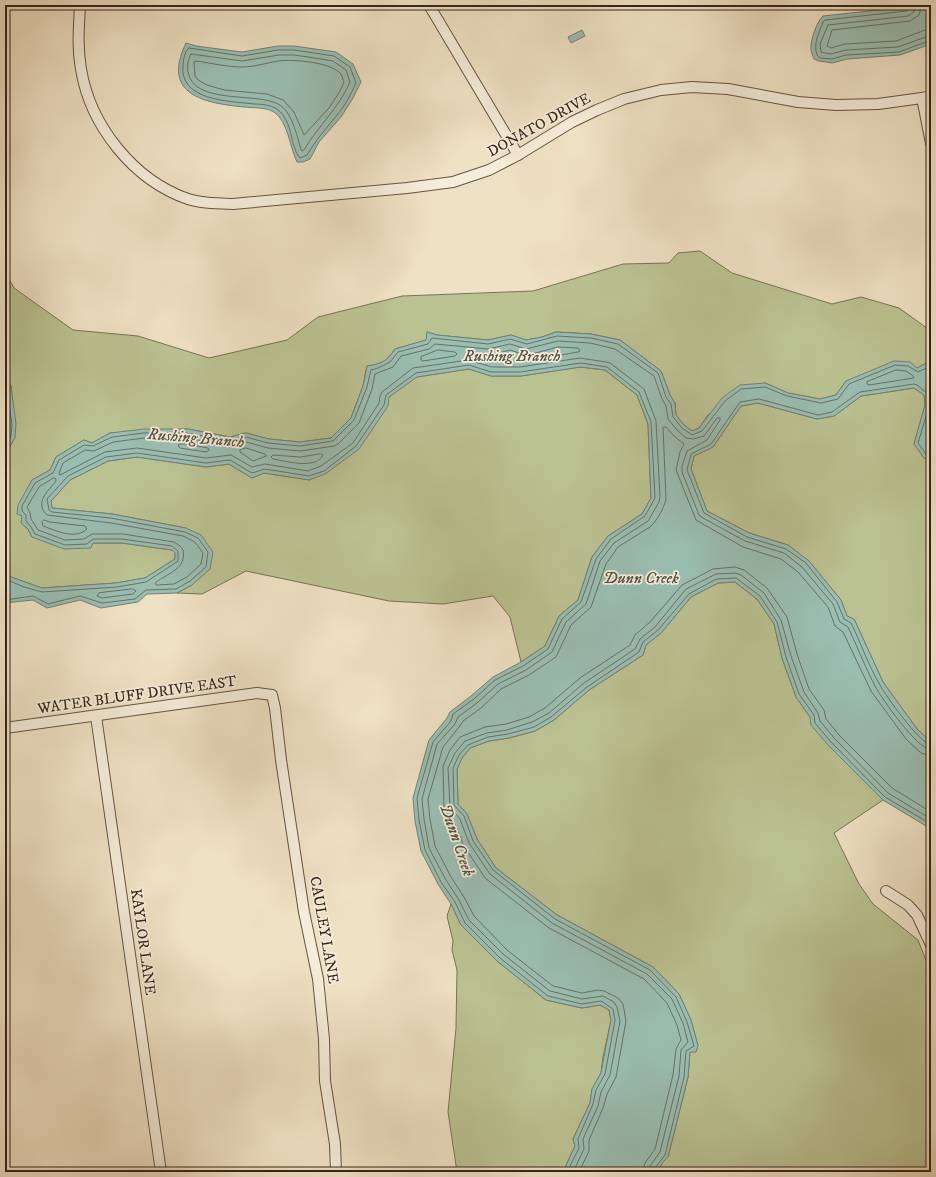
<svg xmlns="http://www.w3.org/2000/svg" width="936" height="1177" viewBox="0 0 936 1177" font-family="'IM FELL DW Pica',serif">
<rect width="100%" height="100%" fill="#efe1c4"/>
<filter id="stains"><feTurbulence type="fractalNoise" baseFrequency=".005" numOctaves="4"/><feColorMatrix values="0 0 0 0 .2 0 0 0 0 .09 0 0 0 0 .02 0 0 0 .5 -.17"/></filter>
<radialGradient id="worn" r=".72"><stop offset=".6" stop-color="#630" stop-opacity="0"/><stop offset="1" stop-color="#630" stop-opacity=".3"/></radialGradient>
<g fill="#bbc292" stroke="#787356">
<path d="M700 251 732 273 832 304 861 297 899 308 931 331V361L917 368 846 381 836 395 820 399 788 393 765 383 708 415 699 428 692 431 684 425 676 415 675 403 670 395 661 371 620 340 591 334 556 332 542 337 526 340 511 335 488 340 437 335 427 332V340L395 349C387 361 382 364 367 366L363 386 351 418 331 438 300 442 269 439 246 433 230 437 188 429 110 433 92 443 84 440 56 457 50 470 32 480 21 523 28 529 32 537 92 543H122L172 550 175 553V559L145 578 116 583 42 588 5 575V456L15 437 11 386 5 378V272L14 288 73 330 138 336 209 358 287 340 318 317 402 296 533 291 623 264 669 263 678 253Z"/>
<polygon points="580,367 605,370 637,395 648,424 651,498 642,514 608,536 592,557 578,600 559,616 545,646 521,662 510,617 493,596 443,604 389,601 246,571 202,594 177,593 192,585 186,528 112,514 52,508 51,501 70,480 108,461 137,457 206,467 229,464 252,478 264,473 310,480 389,397 416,377 469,369 491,376 521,376"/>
<polygon points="914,388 924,395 925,405 914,444 924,458 931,460 931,742 917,729 883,682 854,619 847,616 841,600 809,561 788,545 749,533 707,511 691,469 694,456 713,447 741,406 758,403 817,419 834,416 861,396"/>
<polygon points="735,582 757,599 774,624 782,658 796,697 810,717 863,780 883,800 834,833 859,884 873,904 918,940 931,973 931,1172 657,1172 663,1162 668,1157 688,1077 690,1051 698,1046 691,1020 679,994 653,967 557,915 496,868 477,839 467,814 458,804 457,769 462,758 470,748 489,741 509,738 535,731 554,720 589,690 643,655 646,645 661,633 691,597 718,583"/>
<polygon points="451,904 461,925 497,961 546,1000 582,1008 600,1005 609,1010 611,1020 603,1057 601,1073 592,1089 590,1103 573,1139 575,1146 563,1172 457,1172 448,1112 456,1028 457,970 452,950 453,941 447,916"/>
</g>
<g fill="#9abeb2" stroke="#728075">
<path d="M925 5H931V44L900 55 847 59 832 63 819 61 814 59C813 56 811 52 811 49 810 41 817 21 823 16Z"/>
<polygon points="582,30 585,36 571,43 568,37"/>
<path d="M186 43 196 46 242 52 278 46H294L336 52 353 64 361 82 353 98 341 117 319 142 310 159 303 162H297C290 148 288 121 274 112 266 107 253 108 244 107 204 103 161 95 186 43Z"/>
<path d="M427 332 437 335 488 340 511 335 526 340 542 337 556 332 591 334 620 340 661 371 670 395 675 403 676 415 684 425 692 431 699 428 722 398 740 385 765 383 788 393 820 399 836 395 846 381 894 361 910 362 917 368 931 361V460L924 458 914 444 925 405 924 395 914 388 861 396 834 416 817 419 758 403 741 406 713 447 694 456 691 469 707 511 749 533 788 545 809 561 841 600 847 616 854 619 883 682 917 729 931 742V829L883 800 828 745 811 725 810 717 796 697 782 658 774 624 757 599 735 582 718 583 691 597 661 633 646 645 643 655 589 690 554 720 535 731 509 738 489 741 470 748 462 758 457 769 458 804 467 814 477 839 496 868 557 915 653 967 679 994 691 1020 698 1046 696 1052H690L688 1077 668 1157 663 1162 657 1172H563L575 1146 573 1139 590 1103 592 1089 601 1073 611 1020 609 1010 600 1005 582 1008 546 1000 497 961 461 925 451 904 438 884 421 851 415 821 413 798 429 740 447 718 450 712 471 696 493 677 521 662 545 646 559 616 578 600 592 557 608 536 642 514 651 498 648 424 637 395 605 370 581 367 521 376H491L469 369 417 377 389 397 388 406 359 449 325 474 309 480 264 473 252 478 229 464 206 467 137 457 108 461 70 480 51 501 52 508 112 514 186 528 201 535 213 552 210 569 192 585 177 593 147 594 138 602 101 608 80 600 47 608 33 600 5 603V575L42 588 116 583 145 578 175 559V553L172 550 122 543H93L91 548 64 549 32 537 28 529 21 523 22 516 17 514 18 505 32 480 50 470 56 457 84 440 92 443 110 433 144 429H188L230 437 246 433 269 439 300 442 331 438 351 418 363 386 367 366C382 364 387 361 395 349L426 340Z"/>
<polygon points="5,378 11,386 16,424 15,437 5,456"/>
</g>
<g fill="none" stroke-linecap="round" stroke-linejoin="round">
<g stroke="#687166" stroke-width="1">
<path d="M911 5 910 9 907 11 825 20 823 22C819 33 813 44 817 55L820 58 832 59 846 55 899 52 931 40"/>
<polyline points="916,5 914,12 908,16 828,25 820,44 821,52 831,54 846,50 898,47 931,35"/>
<polyline points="922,5 919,15 910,21 832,30 827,46 831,48 845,44 896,41 925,30 931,29"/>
<path d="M189 48 242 56 278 50H294L334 56 350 67 356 83C351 94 345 106 337 115 325 130 317 138 307 155L300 158C289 145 294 122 277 109 271 105 261 104 254 104 229 101 179 101 183 65 184 58 184 52 189 48Z"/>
<path d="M191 54 242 61 279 55H294L308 57 333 61 346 70 350 82C339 108 318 126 304 150L302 151 301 150C297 136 292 111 278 104 255 92 194 105 188 72 187 66 188 59 191 54Z"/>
<path d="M196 61C211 63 227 67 242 67 254 67 266 63 278 61 293 59 331 62 341 74 342 76 343 80 344 82L340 91 329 108 304 135 294 112 283 100 267 94 224 90 207 85 198 80 195 76 194 62Z"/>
<path d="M558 347 578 348 580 351 578 352C561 355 497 367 486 358L487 356 510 350 522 354 528 355Z"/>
<polygon points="438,350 455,352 457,354 455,356 423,361 421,360 421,357"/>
<polygon points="896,370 906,371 913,376 914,378 869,385 867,384 867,382"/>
<polyline points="5,385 7,388 12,425 11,436 5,449"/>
<polygon points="179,444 186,444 208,448 209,450 206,452 180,448 179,447"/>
<polygon points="246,448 265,454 266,456 253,461 240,452 240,450"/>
<path d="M321 454 323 455C316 470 286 461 273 459L271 457 273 455 300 457Z"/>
<path d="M931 456 926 454 918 443 929 406 928 394 917 385 914 384 860 392 832 412 818 415 759 399 740 402 711 444 691 454 687 470 704 513 747 537 786 549 806 563 837 602 844 619 851 623C861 643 868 665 880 685 886 696 920 744 931 745"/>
<path d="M54 478 56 479V481C48 491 34 503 47 515L111 523 183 536 195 542 203 553 201 564 187 577 174 584 157 585 155 584 156 582C169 573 187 568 183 550L180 546 174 542 123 534H92L84 539 65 540 38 530 31 519 30 513 27 507 39 487Z"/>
<path d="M44 520 50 522 85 526 87 529C75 540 57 531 43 526L42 522Z"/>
<polyline points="5,579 24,587 42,592 117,587 146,582 178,561 178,551 172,546 122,539 93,539 87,544 65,545 35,534 31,527 26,521 26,515 22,511 22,506 35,483 53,473 59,460 84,445 93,446 112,437 144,433 187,433 229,441 246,437 268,443 300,446 333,441 354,420 367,387 371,370 378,368 390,362 398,352 428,344 432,338 488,344 510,339 527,344 557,336 591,338 618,344 658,373 666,397 671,404 673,417 682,428 692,435 702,431 725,401 741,389 765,387 787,396 821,403 838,399 849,384 895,365 908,366 918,372 931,366"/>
<polygon points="133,589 136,591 133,594 102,598 97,596 99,593"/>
<polyline points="5,600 33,596 48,604 80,596 102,603 135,599 146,590 176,589 190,581 206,567 208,552 198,538 185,532 111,518 52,512 49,510 47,499 68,476 106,457 137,453 206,463 230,460 252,473 265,469 309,476 324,471 356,446 384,405 386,395 416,373 469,365 491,372 520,372 581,363 607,367 639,392 651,422 655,498 645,516 611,539 596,559 581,602 562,619 548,649 523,666 495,680 474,699 453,714 451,721 433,742 417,798 419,820 425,850 441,882 455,902 465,923 500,958 548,996 582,1004 601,1001 613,1009 615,1020 605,1074 596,1090 593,1104 578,1139 579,1148 567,1172"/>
<path d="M573 1172 584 1149 583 1139 598 1106 601 1092 610 1075 620 1021 617 1007 614 1002 603 996 582 999 550 991 503 954 469 920 459 900 446 880 429 848 424 819 422 799 437 744 455 724 458 717 477 703 498 684 526 670 552 652 566 622 586 604 600 561 614 543 648 521 659 502 660 497 656 421 644 389 610 363 606 362 580 358 520 367H492L468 360 413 368 382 392 380 396 379 403 353 443 321 466 308 471 265 464 252 467 231 455 206 458 137 448 105 452 60 475 59 473 63 463 85 450 94 451 113 442 144 438H187L230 446 246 442 268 448 300 451 334 446 338 444 359 423 372 389 375 374 393 367 401 356 429 349 435 344 488 349 510 344 526 349 558 341 590 343 615 349 654 376 662 399 666 406 668 419 678 431 686 438 693 439 704 436 717 418H720V420L707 440 687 451 682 466V472L699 515 703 518 745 541 784 553 802 567 833 604 840 622 848 627C857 646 865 667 875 686 882 699 917 749 931 750"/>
<path d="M579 1172 589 1151V1140L603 1108 607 1094 616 1077 626 1021 623 1004 618 998 604 991 598 990 582 993 553 986 507 950 474 916 464 897 451 877 435 846 430 819 428 799 443 747 459 727 463 721 481 708 501 689 529 675 556 657 571 625 591 607 606 564 618 547 650 527C657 521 664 508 666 499L663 427H666L673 435 684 444 680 452 676 470 696 520 743 547 781 559 798 572 828 607 835 626 843 632 871 691 906 739 921 753 931 756"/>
<polyline points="643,1172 645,1163 655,1149 673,1075 676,1049 681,1040 677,1025 667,1003 644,979 549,928 485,878 464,846 454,822 447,814 444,808 443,766 450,750 460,737 485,727 506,724 529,717 545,708 580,678 630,645 635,635 650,622 682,585 713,569 735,567 744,570 767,588 787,617 797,654 809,689 824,710 826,719 839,735 892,788 931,812"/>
<polyline points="649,1172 650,1166 660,1152 679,1076 681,1050 688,1042 683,1023 672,999 647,974 552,923 490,874 469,843 460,819 450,807 448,768 455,753 465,741 487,733 507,730 532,722 549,713 584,683 635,649 640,639 655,627 686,589 716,574 735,573 741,575 764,593 781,620 791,656 804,692 818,713 820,721 835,739 888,793 931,819"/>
<polyline points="654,1172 655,1168 665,1155 684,1077 686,1051 694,1046 687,1022 676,997 650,970 555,919 493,870 473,841 464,816 454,805 453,768 459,755 468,745 488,737 508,734 534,727 551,717 587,687 639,652 643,642 658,630 689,594 716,579 736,578 760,596 777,622 786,657 799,694 814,715 815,723 831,742 885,797 931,824"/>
</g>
<defs>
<g id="street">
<path d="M80 5C79 26 77 47 81 69 90 125 133 180 188 199 202 204 218 203 233 204L407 188 453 182 489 170 518 155 572 122 597 110 624 99 661 90 692 87 728 89 798 102 836 105 878 104 922 98 931 96"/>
<polyline points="429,5 518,155"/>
<polyline points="922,98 931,143"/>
<polyline points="96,716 161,1172"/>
<polyline points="5,728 257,693 272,695 275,708 281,760 304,912 318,979 324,1039 325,1081 335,1144 336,1172"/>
<polyline points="886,891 908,905 917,915 931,945"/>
</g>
</defs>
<use href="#street" stroke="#645344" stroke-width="12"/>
<use href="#street" stroke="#f5ecd9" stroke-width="10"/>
</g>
<g text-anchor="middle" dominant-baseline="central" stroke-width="3.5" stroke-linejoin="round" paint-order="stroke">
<g font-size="15" fill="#362419" stroke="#f5ecd9">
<text transform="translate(539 125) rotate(-29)">DONATO DRIVE</text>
<text transform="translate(137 695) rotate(-8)">WATER BLUFF DRIVE EAST</text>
<text transform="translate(324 930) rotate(80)">CAULEY LANE</text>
<text transform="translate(143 942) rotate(82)">KAYLOR LANE</text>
</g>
<g font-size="16" font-style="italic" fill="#545247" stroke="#f5ecd9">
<text x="512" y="356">Rushing Branch</text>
<text transform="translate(196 438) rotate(5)">Rushing Branch</text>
<text x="641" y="578">Dunn Creek</text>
<text transform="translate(457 840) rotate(71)">Dunn Creek</text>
</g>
</g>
<rect width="936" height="1177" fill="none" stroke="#efe1c4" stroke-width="20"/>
<rect x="6" y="6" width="924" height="1165" fill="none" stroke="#362419" stroke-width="2"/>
<rect x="10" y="10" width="916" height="1157" fill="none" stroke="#362419"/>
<rect width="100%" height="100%" filter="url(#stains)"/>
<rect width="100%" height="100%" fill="url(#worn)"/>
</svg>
